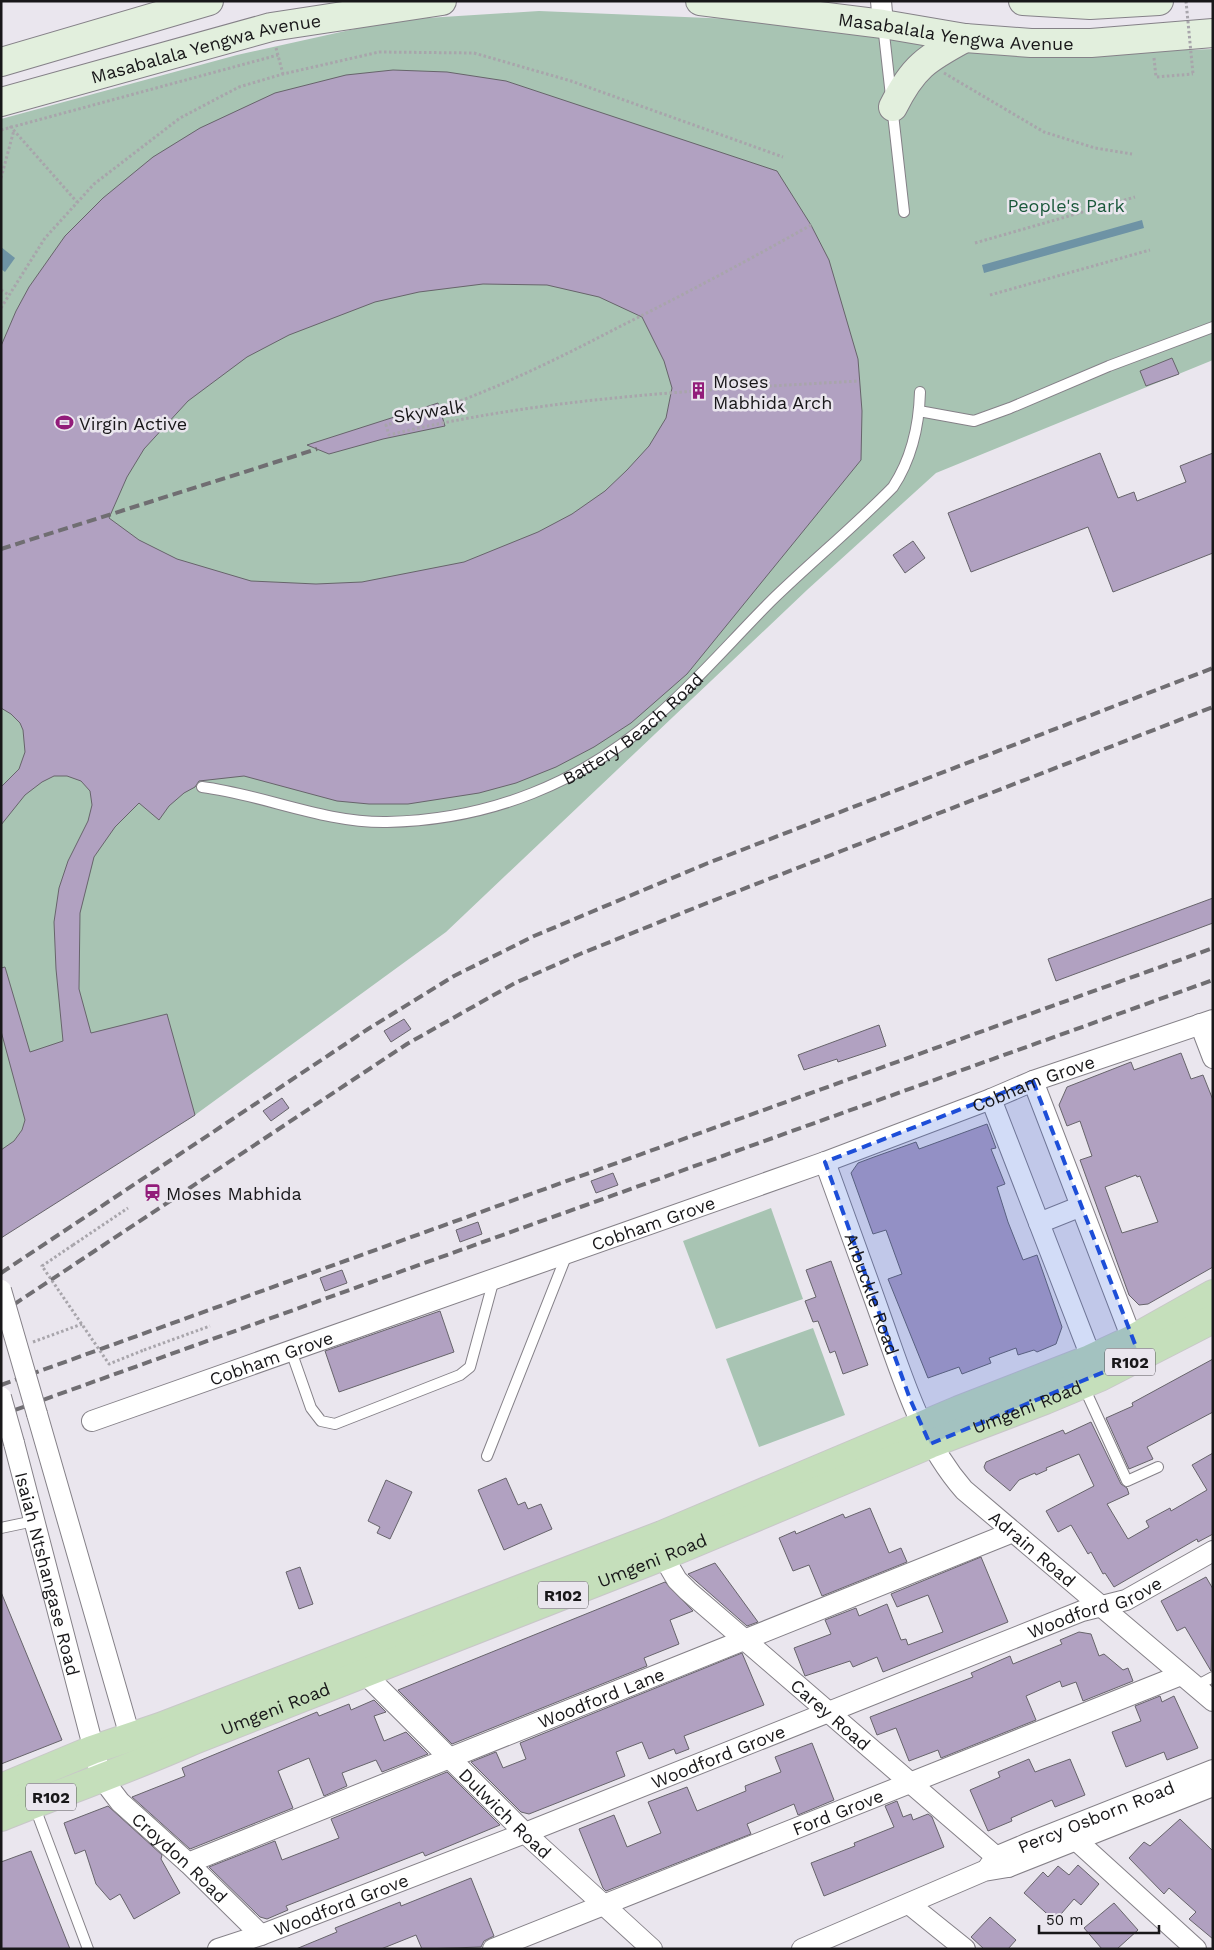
<svg xmlns="http://www.w3.org/2000/svg" width="1214" height="1950" viewBox="0 0 1214 1950" font-family="'Work Sans',sans-serif">
<rect width="100%" height="100%" fill="#eae6ee"/>
<g fill="#a8c4b3">
<polygon points="539,11 757,20 982,52 1159,51 1213,49 1213,360 936,473 807,590 446,932 195,1115 1,1237 1,119 237,55 395,20"/>
<polygon points="771,1208 803,1299 716,1329 683,1241"/>
<polygon points="813,1328 845,1415 759,1447 726,1359"/>
</g>
<g fill="#6e93a5">
<polygon points="1142,220 1144,228 984,273 982,265"/>
<polygon points="1,247 15,258 5,272 1,269"/>
</g>
<g fill="#b1a1c1" stroke="#67646b" fill-rule="evenodd">
<path d="M393 70 447 72 506 81 777 171 811 225 829 260 858 359 862 411 861 460 687 674 631 723 594 747 556 767 516 783 479 793 408 804H369L337 801 244 776 199 781 195 787 184 793 169 806 159 820 139 803 115 827 94 857 80 913 79 989 91 1033 167 1014 195 1115 1 1238V1150L14 1141 22 1130 25 1120 1 1031V968L5 967 30 1052 63 1041 56 969 54 922 59 888 68 861 88 821 92 805 90 791 81 781 67 776H54L42 782 25 795 1 825V787L19 769 25 752 23 730 20 723 11 714 1 708V346L16 311 29 287 65 236 103 198 153 157 200 128 275 93 346 75ZM483 284 547 285 599 297 642 317 664 361 672 388 666 418 649 446 627 470 605 491 572 514 538 532 464 562 362 582 316 584 251 581 177 559 139 540 109 518 127 477 144 449 188 401 247 357 289 335 375 302 419 292Z"/>
<polygon points="1172,358 1179,374 1146,386 1140,371"/>
<polygon points="438,403 445,426 383,439 329,454 307,445"/>
<polygon points="1100,453 1118,498 1134,492 1137,501 1186,482 1180,466 1213,453 1213,553 1113,592 1088,527 971,572 948,513"/>
<polygon points="913,541 925,558 905,573 893,555"/>
<polygon points="1213,898 1213,923 1056,981 1048,959"/>
<polygon points="404,1019 411,1029 391,1042 384,1031"/>
<polygon points="879,1025 886,1046 838,1062 837,1059 804,1070 798,1055"/>
<path d="M1181 1053 1191 1079 1203 1075 1213 1100V1267L1148 1304 1139 1305 1129 1295 1080 1160 1092 1156 1080 1121 1067 1126 1059 1105 1067 1087 1131 1062 1134 1070ZM1136 1175 1137 1177 1140 1176 1158 1222 1122 1233 1105 1187Z"/>
<polygon points="282,1098 289,1108 271,1121 263,1111"/>
<polygon points="987,1124 996,1148 991,1149 1005,1184 997,1187 1008,1222 1023,1260 1037,1255 1062,1327 1056,1344 1037,1352 1034,1350 1018,1355 1016,1348 989,1358 991,1363 962,1374 959,1367 928,1378 888,1279 902,1274 886,1230 873,1234 851,1173 858,1163 874,1157 916,1142 919,1149"/>
<polygon points="613,1173 618,1185 596,1193 591,1181"/>
<polygon points="478,1222 482,1234 460,1242 456,1230"/>
<polygon points="831,1261 868,1365 843,1374 835,1351 830,1353 818,1321 813,1322 805,1301 816,1297 806,1270"/>
<polygon points="342,1270 347,1283 325,1291 320,1278"/>
<polygon points="440,1311 454,1352 339,1392 325,1351"/>
<polygon points="1213,1359 1213,1412 1147,1447 1153,1459 1129,1469 1106,1418 1133,1406 1132,1403"/>
<polygon points="1091,1422 1121,1484 1127,1488 1129,1494 1107,1504 1128,1539 1149,1527 1146,1521 1170,1508 1171,1511 1207,1490 1192,1465 1213,1453 1213,1534 1198,1542 1197,1539 1114,1587 1105,1573 1103,1574 1091,1552 1088,1554 1071,1525 1058,1532 1046,1511 1094,1486 1079,1454 1046,1468 1047,1470 1036,1475 1035,1473 1019,1480 1010,1491 986,1471 984,1467 986,1462 1063,1430 1065,1434"/>
<polygon points="506,1478 518,1505 525,1502 528,1509 541,1504 552,1529 504,1550 478,1490"/>
<polygon points="386,1480 412,1492 390,1539 377,1533 380,1527 368,1521"/>
<polygon points="870,1508 889,1553 901,1548 907,1562 822,1596 809,1565 793,1571 779,1538 795,1531 796,1534 843,1514 845,1518"/>
<polygon points="981,1557 1008,1622 883,1672 877,1657 853,1667 850,1661 805,1676 794,1648 831,1634 825,1620 856,1608 859,1616 887,1604 901,1640 906,1639 908,1645 943,1632 928,1595 897,1607 891,1594"/>
<polygon points="715,1563 758,1622 747,1626 688,1574"/>
<polygon points="300,1567 313,1604 299,1609 286,1572"/>
<polygon points="1206,1577 1213,1589 1211,1671 1185,1627 1177,1631 1161,1601"/>
<polygon points="665,1582 693,1611 670,1620 679,1644 644,1658 647,1666 452,1744 398,1690"/>
<polygon points="1,1592 62,1740 1,1764"/>
<polygon points="1079,1632 1091,1634 1099,1656 1104,1654 1123,1670 1128,1668 1133,1681 1083,1701 1076,1682 1062,1687 1060,1681 1026,1696 1036,1720 941,1758 938,1750 909,1761 896,1728 877,1735 870,1717 973,1677 971,1673 1010,1656 1013,1664 1062,1644 1060,1640"/>
<polygon points="742,1653 764,1705 684,1736 689,1749 676,1754 674,1749 649,1759 642,1742 616,1752 625,1776 529,1814 521,1812 471,1762 496,1752 503,1768 526,1759 520,1743"/>
<polygon points="1160,1696 1162,1702 1174,1696 1198,1748 1167,1760 1164,1752 1126,1767 1112,1732 1141,1721 1135,1706"/>
<polygon points="374,1700 386,1712 374,1716 384,1741 406,1732 428,1754 382,1772 376,1760 342,1773 347,1786 324,1796 309,1758 278,1771 293,1808 190,1849 132,1797 185,1776 182,1768 317,1712 319,1716 349,1704 351,1710"/>
<polygon points="812,1743 834,1800 798,1815 794,1804 747,1824 751,1834 606,1891 603,1888 579,1829 614,1815 627,1847 661,1833 648,1802 687,1787 697,1811 746,1791 745,1786 781,1772 775,1757"/>
<polygon points="1029,1759 1035,1772 1070,1759 1085,1795 1055,1807 1052,1800 1011,1818 1012,1821 988,1831 970,1790 1000,1777 998,1772"/>
<polygon points="447,1772 500,1825 425,1856 423,1852 286,1906 288,1910 267,1919 260,1917 209,1867 275,1841 282,1860 339,1838 331,1819"/>
<polygon points="897,1801 903,1817 911,1814 913,1820 928,1814 932,1817 944,1847 824,1896 811,1863 855,1846 854,1843 894,1827 885,1806"/>
<polygon points="108,1806 162,1855 161,1859 180,1893 134,1919 120,1894 110,1900 96,1884 85,1850 75,1854 64,1823"/>
<polygon points="1180,1819 1213,1851 1213,1939 1189,1919 1196,1912 1169,1888 1164,1894 1129,1858 1144,1842 1150,1846"/>
<polygon points="31,1851 70,1949 1,1949 1,1862"/>
<polygon points="1078,1865 1099,1884 1081,1905 1074,1899 1055,1921 1024,1893 1043,1872 1048,1877 1058,1866 1069,1875"/>
<polygon points="471,1878 494,1936 484,1941 481,1947 422,1949 416,1935 381,1949 296,1949 337,1932 335,1928 400,1902 401,1906"/>
<polygon points="1114,1903 1138,1930 1117,1949 1102,1949 1084,1928"/>
<polygon points="990,1917 1016,1940 1008,1949 984,1949 971,1937"/>
</g>
<g fill="none" stroke-linecap="round" stroke-linejoin="round">
<defs>
<g id="lane">
<polyline points="883,25 904,212"/>
<polyline points="919,411 974,421 1010,408 1109,366 1213,327"/>
<path id="s1" d="M202 787C265 795 323 823 387 822 489 820 582 783 658 715 698 680 733 639 771 601 811 562 854 527 893 487 912 458 919 427 920 392"/>
<polyline points="291,1351 311,1408 321,1421 335,1424 460,1375 470,1367 494,1279"/>
<polyline points="1083,1385 1127,1481 1158,1467"/>
<polyline points="487,1456 567,1254"/>
<polyline points="1,1528 34,1521"/>
<polyline points="1196,1686 1213,1677"/>
<polyline points="34,1805 88,1949"/>
</g>
<g id="street">
<polyline points="881,1 883,24"/>
<polyline points="1200,1024 1213,1058"/>
<polyline points="1033,1081 1137,1352"/>
<polyline points="991,1099 1096,1370"/>
<path id="s2" d="M825 1162C844 1215 864 1269 883 1323 904 1382 922 1442 964 1490L1213 1701"/>
<polyline points="1039,1223 1079,1207"/>
<polyline points="37,1414 127,1726"/>
<path id="s3" d="M92 1421 825 1162 991 1099 1033 1081 1213 1020"/>
<path id="s4" d="M14 1443 101 1777 120 1802 188 1863 261 1935"/>
<path id="s5" d="M663 1556 677 1580 688 1591 1008 1867"/>
<path id="s6" d="M364 1673 525 1833 652 1949"/>
<polyline points="1076,1840 1196,1949"/>
<path id="s7" d="M188 1863 1013 1532"/>
<path id="s8" d="M989 1866 998 1856 1031 1842 1213 1770"/>
<polyline points="909,1904 965,1949"/>
<path id="s9" d="M218 1949 261 1935 525 1833 1082 1611 1126 1600 1213 1551"/>
<path id="s10" d="M493 1949 1181 1675"/>
<polyline points="802,1949 984,1871 1008,1867 1213,1786"/>
</g>
<g id="secondary">
<path id="s11" d="M700 1 883 24 965 38 1031 43H1091L1213 33"/>
<polyline points="1023,1 1090,5 1159,1"/>
<polyline points="1,62 209,1"/>
<path id="s12" d="M1 102 271 27 442 1"/>
<path d="M893 107C913 67 926 59 965 38"/>
</g>
<g id="primary">
<polyline points="1,1788 92,1750 160,1727 662,1535 959,1410 1090,1359 1131,1340 1213,1294"/>
<path id="s13" d="M1 1817C66 1791 131 1768 194 1740L663 1556 930 1444 1045 1400 1100 1377 1213 1319"/>
</g>
</defs>
<use href="#lane" stroke="#858188" stroke-width="12"/>
<use href="#street" stroke="#858188" stroke-width="22"/>
<use href="#secondary" stroke="#858188" stroke-width="30"/>
<use href="#primary" stroke="#c8c7c8" stroke-width="30"/>
<g stroke="#a8a5ab" stroke-width="3" stroke-dasharray="2.5 2.5" stroke-linecap="butt">
<polyline points="276,48 283,74"/>
<polyline points="1154,58 1156,77 1193,74"/>
<polyline points="944,73 1044,132 1095,148 1132,154"/>
<polyline points="10,126 77,202"/>
<polyline points="1,130 278,55"/>
<polyline points="1,178 14,130"/>
<path d="M811 225C747 261 683 295 617 328 544 366 466 404 386 425L389 435C544 397 701 390 859 381"/>
<polyline points="975,243 1135,197"/>
<polyline points="1,290 9,295"/>
<polyline points="990,295 1150,250"/>
<polyline points="1,308 45,238 94,184 180,118 239,87 283,74 379,52 474,53 571,81 783,157"/>
<polyline points="73,1245 128,1208"/>
<polyline points="33,1342 82,1324"/>
<polyline points="144,1350 210,1326"/>
</g>
<use href="#lane" stroke="#fff" stroke-width="10"/>
<use href="#street" stroke="#fff" stroke-width="20"/>
<use href="#secondary" stroke="#e2efdd" stroke-width="28"/>
<use href="#primary" stroke="#c5dfbb" stroke-width="28"/>
<g stroke="#706e72" stroke-width="4" stroke-dasharray="10 5" stroke-linecap="butt">
<polyline points="1,549 317,449"/>
<polyline points="1,1273 368,1029 454,976 534,936 708,863 1213,668"/>
<polyline points="1,1313 407,1044 515,983 580,954 707,903 1213,707"/>
<polyline points="1,1385 1213,948"/>
<polyline points="1,1415 1213,980"/>
</g>
<defs>
<g id="street-bridge">
<polyline points="1,1290 37,1414"/>
<polyline points="1,1397 14,1443"/>
</g>
</defs>
<use href="#street-bridge" stroke="#858188" stroke-width="22" stroke-linecap="butt"/>
<g stroke="#a8a5ab" stroke-width="3" stroke-dasharray="2.5 2.5" stroke-linecap="butt">
<polyline points="1186,1 1193,74"/>
<polyline points="73,1245 42,1266 109,1364 144,1350"/>
</g>
<use href="#street-bridge" stroke="#fff" stroke-width="20"/>
</g>
<path fill="#1d4ed8" fill-opacity="0.2" stroke="#1d4ed8" stroke-width="4" stroke-dasharray="10 6" stroke-linejoin="round" d="M1033 1081 1140 1357 930 1444 910 1399 825 1162Z"/>
<defs>
<symbol id="building-bare" viewBox="-9 -9 18 18"><path d="M-4-6H4V6H1V3H-1V6H-4ZM-2.5-4.3h1.7v1.8h-1.7ZM.8-4.3h1.7v1.8H.8ZM-2.5-1h1.7V.8h-1.7ZM.8-1h1.7V.8H.8Z" fill="#921c7a" stroke="#eae6ee" stroke-width="2.5" paint-order="stroke"/></symbol>
<symbol id="stadium-bare" viewBox="-9 -9 18 18"><path d="M0-5a6.5 5 0 1 0 0 10a6.5 5 0 1 0 0-10ZM-3.5-1.8h7v3.6h-7Z" fill="#921c7a" stroke="#eae6ee" stroke-width="2.5" paint-order="stroke"/></symbol>
<symbol id="station-bare" viewBox="-9 -9 18 18"><path d="M-3-6H3Q5-6 5-4V2Q5 4 3 4L4.5 6H3L1.5 4h-3L-3 6H-4.5L-3 4Q-5 4-5 2V-4Q-5-6-3-6ZM-3.5-4v3h7v-3ZM-3.5 1v1.5H-2V1ZM2 1v1.5H3.5V1Z" fill="#921c7a" stroke="#eae6ee" stroke-width="2.5" paint-order="stroke"/></symbol>
</defs>
<g fill-rule="evenodd">
<use href="#building-bare" x="686" y="378" width="25" height="25"/>
<use href="#stadium-bare" x="52" y="410" width="25" height="25"/>
<use href="#station-bare" x="140" y="1180" width="25" height="25"/>
</g>
<g text-anchor="middle" dominant-baseline="central" stroke-width="5" stroke-linejoin="round" paint-order="stroke">
<g fill="#eae6ee" stroke="#575559" stroke-width="1">
<rect x="1105" y="1348.5" width="50" height="27" rx="4"/>
<rect x="538" y="1581.5" width="50" height="27" rx="4"/>
<rect x="26" y="1783.5" width="50" height="27" rx="4"/>
</g>
<g font-size="16" font-weight="bold" fill="#181719">
<text x="1130" y="1362">R102</text>
<text x="563" y="1595">R102</text>
<text x="51" y="1797">R102</text>
</g>
<g font-size="18" fill="#181719" stroke="#eae6ee">
<text stroke="none"><textPath href="#s11" startOffset="258">Masabalala Yengwa Avenue</textPath></text>
<text stroke="none"><textPath href="#s12" startOffset="212">Masabalala Yengwa Avenue</textPath></text>
<text transform="translate(429 411) rotate(-9)">Skywalk</text>
<text stroke="none"><textPath href="#s1" startOffset="458">Battery Beach Road</textPath></text>
<text stroke="none"><textPath href="#s3" startOffset="1000">Cobham Grove</textPath></text>
<text stroke="none"><textPath href="#s3" startOffset="595">Cobham Grove</textPath></text>
<text stroke="none"><textPath href="#s2" startOffset="140">Arbuckle Road</textPath></text>
<text stroke="none"><textPath href="#s3" startOffset="190">Cobham Grove</textPath></text>
<text stroke="none"><textPath href="#s13" startOffset="1105">Umgeni Road</textPath></text>
<text stroke="none"><textPath href="#s2" startOffset="448">Adrain Road</textPath></text>
<text stroke="none"><textPath href="#s13" startOffset="700">Umgeni Road</textPath></text>
<text stroke="none"><textPath href="#s4" startOffset="135">Isaiah Ntshangase Road</textPath></text>
<text stroke="none"><textPath href="#s9" startOffset="941">Woodford Grove</textPath></text>
<text stroke="none"><textPath href="#s7" startOffset="445">Woodford Lane</textPath></text>
<text stroke="none"><textPath href="#s13" startOffset="295">Umgeni Road</textPath></text>
<text stroke="none"><textPath href="#s5" startOffset="232">Carey Road</textPath></text>
<text stroke="none"><textPath href="#s9" startOffset="536">Woodford Grove</textPath></text>
<text stroke="none"><textPath href="#s10" startOffset="371">Ford Grove</textPath></text>
<text stroke="none"><textPath href="#s6" startOffset="199">Dulwich Road</textPath></text>
<text stroke="none"><textPath href="#s8" startOffset="119">Percy Osborn Road</textPath></text>
<text stroke="none"><textPath href="#s4" startOffset="458">Croydon Road</textPath></text>
<text stroke="none"><textPath href="#s9" startOffset="131">Woodford Grove</textPath></text>
</g>
<g font-size="18" fill="#1b583b" stroke="#eae6ee">
<text x="1066" y="205">People's Park</text>
</g>
<g font-size="18" fill="#181719" stroke="#eae6ee" text-anchor="start">
<text x="713" y="381">Moses<tspan x="713" dy="21">Mabhida Arch</tspan></text>
<text x="79" y="423">Virgin Active</text>
<text x="166" y="1193">Moses Mabhida</text>
</g>
</g>
<rect width="1214" height="1950" fill="none" stroke="#181719" stroke-width="5"/>
<path d="M1039 1925v8h120v-8" fill="none" stroke="#181719" stroke-width="2.5"/>
<text x="1046" y="1925" font-size="15" fill="#181719" stroke="#eae6ee" stroke-width="4" paint-order="stroke">50 m</text>
</svg>
